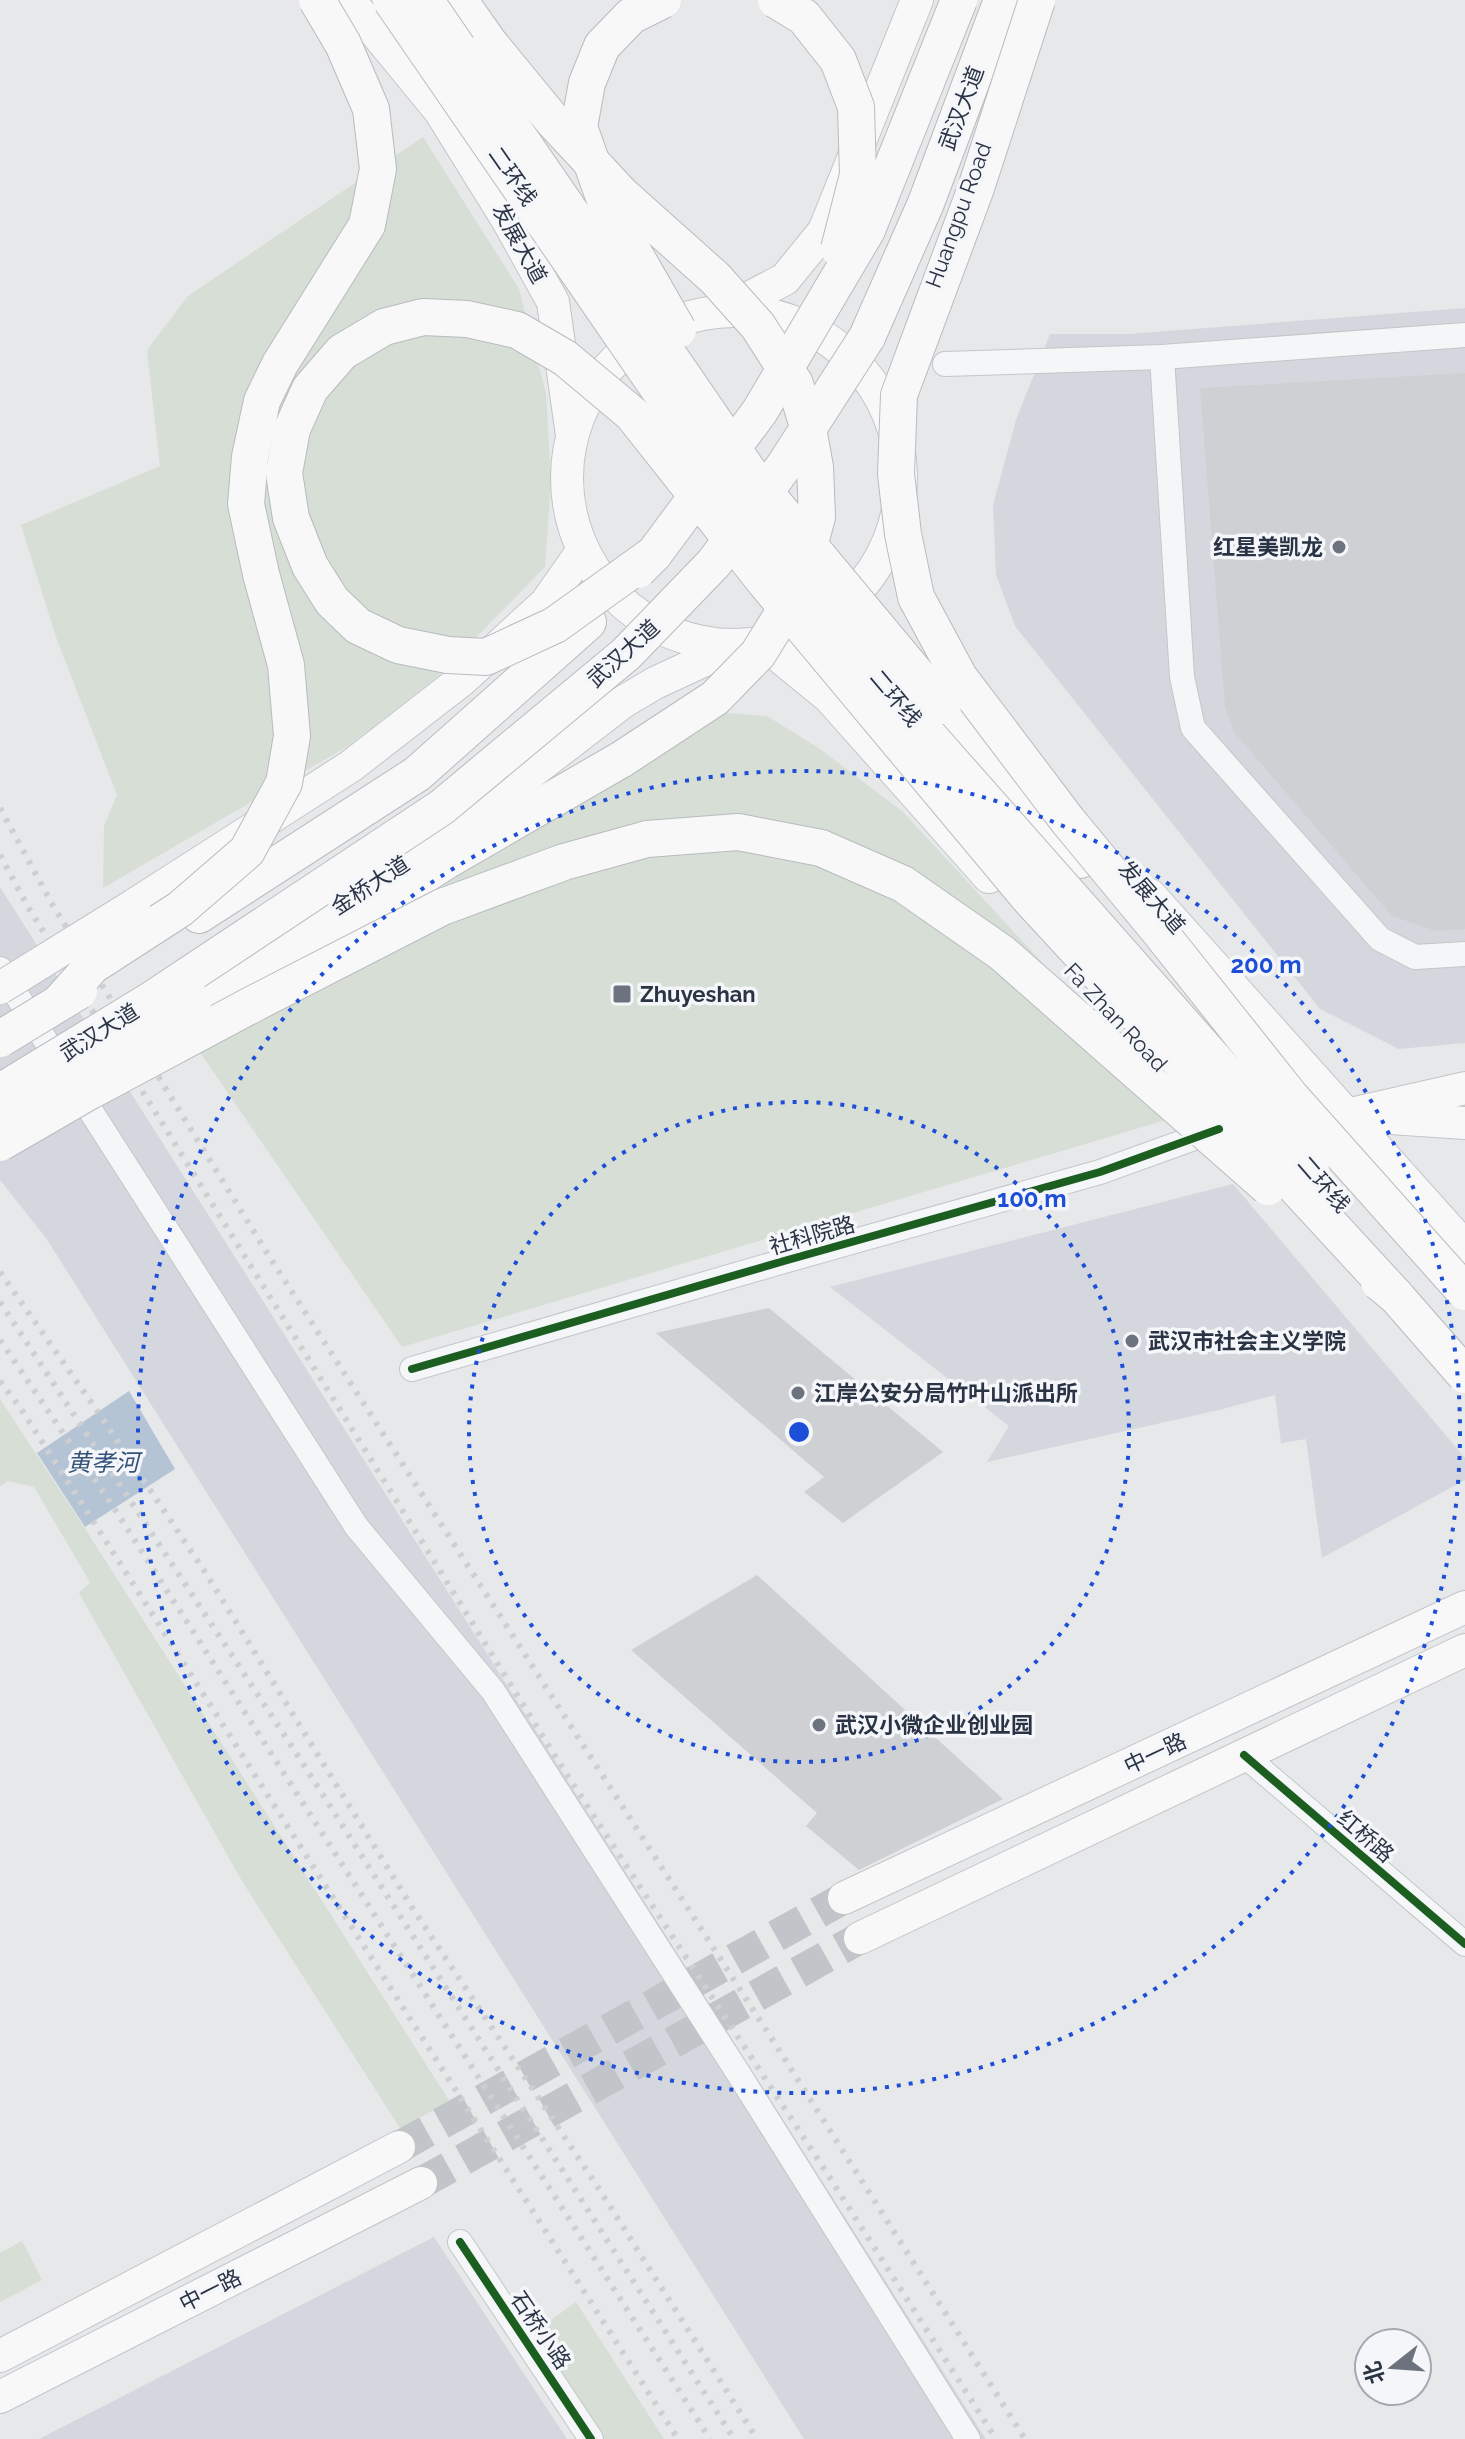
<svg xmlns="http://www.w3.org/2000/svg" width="1465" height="2439" viewBox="0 0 1465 2439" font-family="Raleway,'Noto Sans SC',sans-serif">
<rect width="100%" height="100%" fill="#e6e8ea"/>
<g fill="#d4d7dd">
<polygon points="1465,308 1465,1043 1399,1049 1320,1009 1015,626 996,575 993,505 1016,420 1050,334 1128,334"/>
<polygon points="0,887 986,2439 804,2439 46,1238 0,1180"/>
<polygon points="1233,1184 1465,1458 1465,1480 1322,1558 1306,1439 1281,1443 1275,1395 1219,1410 987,1462 1009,1426 830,1287"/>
<polygon points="434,2237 567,2439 39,2439"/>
</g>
<g fill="#d6ded6">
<polygon points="423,137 519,289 546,393 551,481 545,567 436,678 348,746 103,888 104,826 117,795 56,637 21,525 160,466 147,350 188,296"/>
<polygon points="702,711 767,716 820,749 903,812 1183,1115 402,1347 182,1026 503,806 621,739"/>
<polygon points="0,1399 84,1527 450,2102 400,2128 242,1881 79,1593 90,1582 34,1487 8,1481 0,1486"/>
<polygon points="22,2241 42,2280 0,2302 0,2253"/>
<polygon points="576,2302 664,2439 602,2439 532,2334"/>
</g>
<polygon fill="#b4c4d5" points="129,1391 175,1469 85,1527 37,1453"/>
<g fill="#ced0d3">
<polygon points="1465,373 1465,929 1436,931 1392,916 1234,732 1225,707 1200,388"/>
<polygon points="769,1308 943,1452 843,1523 804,1492 824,1477 656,1333"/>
<polygon points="757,1575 1003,1799 859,1870 806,1826 817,1813 631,1650"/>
</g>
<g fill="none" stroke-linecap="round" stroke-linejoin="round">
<g stroke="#c1c4c9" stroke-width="32" stroke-dasharray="32 16" stroke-linecap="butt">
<polyline points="399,2147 844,1898"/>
<polyline points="421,2183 860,1938"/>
</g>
<defs>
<g id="minor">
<polyline points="1162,357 1182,677 1193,728 1380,939 1415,957 1465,954"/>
<polyline points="945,364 1162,357 1465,335"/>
<polyline points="0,969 356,1526 493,1691 740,2076 968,2439"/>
<polyline points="412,1369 784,1261 1100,1172 1219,1129"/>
<polyline points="1244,1755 1465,1944"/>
<polyline points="460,2242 591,2439"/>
</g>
<g id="major">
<polyline points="349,0 440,111 507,219 553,302 572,435"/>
<polyline points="726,310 785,279 824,231 917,0"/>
<circle cx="734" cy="478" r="167"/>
<polyline points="764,644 829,697 989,877"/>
<polyline points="1150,895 1465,1247"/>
<polyline points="134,905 351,766 463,679 546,603 583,550"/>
<polyline points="196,1000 463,825 623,702 655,683 735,646"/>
<polyline points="1465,1088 1346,1115 1465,1123"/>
<polyline points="844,1898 1465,1607"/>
<polyline points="860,1938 1465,1650"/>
<polyline points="0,2356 399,2147"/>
<polyline points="0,2397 421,2183"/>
</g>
<g id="highway">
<polyline points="459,0 490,44"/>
<polyline points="867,337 926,203 1002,0"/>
<polyline points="943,706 1080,860"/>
<polyline points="199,915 417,774 588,622"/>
<polyline points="247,987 446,861 622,759"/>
</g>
</defs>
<use href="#minor" stroke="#c4c6c8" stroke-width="26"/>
<use href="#major" stroke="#c2c5c8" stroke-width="34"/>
<use href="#highway" stroke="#b8bbbf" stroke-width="38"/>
<use href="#minor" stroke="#f5f6f7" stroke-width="24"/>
<use href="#major" stroke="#f8f8f8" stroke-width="32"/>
<use href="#highway" stroke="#f8f8f8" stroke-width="36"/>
<g stroke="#cecfd2" stroke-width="6" stroke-dasharray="4 8" stroke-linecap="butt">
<polyline points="0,808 52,904 267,1253 786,2061 1025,2439"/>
<polyline points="0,855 28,907 558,1761 830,2178 996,2439"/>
<polyline points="0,1272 98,1412 207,1575 413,1909 599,2189 757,2439"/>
<polyline points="0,1302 298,1756 734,2439"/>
<polyline points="0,1340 114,1508 710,2439"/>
<polyline points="0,1381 21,1409 93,1521 678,2439"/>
</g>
<defs>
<g id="major-bridge">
<polyline points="0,988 134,905"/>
<polyline points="0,1119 196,1000"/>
</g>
<g id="highway-bridge">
<polyline points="391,0 739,506 905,709 1311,1169"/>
<polyline points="425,0 753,478 943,706"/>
<polyline points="663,0 631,16 602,46 587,83 579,127 607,206 678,330"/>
<polyline points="776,0 804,17 838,60 856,107 858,175 839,249"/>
<polyline points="1037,0 976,188 899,395 896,474 903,534 916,597 959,677 1068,821 1159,931 1291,1097 1465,1292"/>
<polyline points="490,44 554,122 622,195 715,278 758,326 795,384 807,423 815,467 817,517 805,561 787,607 758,654 715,698 622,759"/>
<polyline points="654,554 555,625 486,657 448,655 398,645 358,626 332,601 310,566 291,518 284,473 292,429 310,389 342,352 384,327 423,317 467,319 517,330 565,358 632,414 765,582 1029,898 1396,1296"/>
<polyline points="638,570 654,554 760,411 867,230 959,0"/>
<polyline points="59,1003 92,966 180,909 247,851 284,783 292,736 286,665 261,574 246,504 250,457 262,401 280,364 367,225 378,169 371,109 343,44 317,0"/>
<polyline points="0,1039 79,991"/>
<polyline points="0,1092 148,1002 442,807 626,654 714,563 784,466 867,337"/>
<polyline points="0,1143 90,1091 255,1003 442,907 564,862 647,839 738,832 821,848 903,884 1002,953 1268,1187"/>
<polyline points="1379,1282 1396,1296 1465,1375"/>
</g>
</defs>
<use href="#major-bridge" stroke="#c2c5c8" stroke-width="34" stroke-linecap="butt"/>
<use href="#highway-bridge" stroke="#b8bbbf" stroke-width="38" stroke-linecap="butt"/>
<use href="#major-bridge" stroke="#f8f8f8" stroke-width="32"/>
<use href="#highway-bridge" stroke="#f8f8f8" stroke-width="36"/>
<defs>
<g id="cycleway">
<polyline points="412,1369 784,1261 1100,1172 1219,1129"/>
<polyline points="1244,1755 1465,1944"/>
<polyline points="460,2242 591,2439"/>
</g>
</defs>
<use href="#cycleway" stroke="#f4f6f9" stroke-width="13"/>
<use href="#cycleway" stroke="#1b5e20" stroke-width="8"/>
</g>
<g fill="none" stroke="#1d4ed8" stroke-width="4" stroke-dasharray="4 8">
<circle cx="799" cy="1432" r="330"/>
<circle cx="799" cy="1432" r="661"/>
</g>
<g fill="#6c737f" stroke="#f4f6f9" stroke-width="3">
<circle cx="1339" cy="547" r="8"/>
<rect x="612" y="984" width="20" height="20" rx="4"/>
<circle cx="1132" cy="1341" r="8"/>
<circle cx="798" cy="1393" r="8"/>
<circle cx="819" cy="1725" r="8"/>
</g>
<g text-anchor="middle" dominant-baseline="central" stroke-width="7" stroke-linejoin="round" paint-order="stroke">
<g font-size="22" fill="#2b3445" stroke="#f4f6f9">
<text transform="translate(961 108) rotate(-69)">武汉大道</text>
<text transform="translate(513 176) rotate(55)">二环线</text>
<text transform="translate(958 215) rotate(-70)">Huangpu Road</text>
<text transform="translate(520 243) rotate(61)">发展大道</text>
<text transform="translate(623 653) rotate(-42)">武汉大道</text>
<text transform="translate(896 698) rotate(50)">二环线</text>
<text transform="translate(370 885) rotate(-33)">金桥大道</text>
<text transform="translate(1152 897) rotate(49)">发展大道</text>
<text transform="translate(1116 1017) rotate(47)">Fa Zhan Road</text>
<text transform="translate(99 1032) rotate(-32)">武汉大道</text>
<text transform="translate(1324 1184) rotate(49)">二环线</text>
<text transform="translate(812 1235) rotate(-16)">社科院路</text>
<text transform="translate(1155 1753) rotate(-25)">中一路</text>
<text transform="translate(1366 1836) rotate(41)">红桥路</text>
<text transform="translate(210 2290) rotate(-27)">中一路</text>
<text transform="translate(541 2330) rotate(56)">石桥小路</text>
</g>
<g font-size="22" font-weight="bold" fill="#2b3445" stroke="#f4f6f9" text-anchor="start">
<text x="1323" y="547" text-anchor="end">红星美凯龙</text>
<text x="640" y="994">Zhuyeshan</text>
<text x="1148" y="1341">武汉市社会主义学院</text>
<text x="814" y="1393">江岸公安分局竹叶山派出所</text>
<text x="835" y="1725">武汉小微企业创业园</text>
</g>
<g font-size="24" font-style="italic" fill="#34527a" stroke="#f4f6f9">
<text x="103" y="1462">黄孝河</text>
</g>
</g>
<circle cx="799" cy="1432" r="12" fill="#1d4ed8" stroke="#f4f6f9" stroke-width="4"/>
<g font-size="24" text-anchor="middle" font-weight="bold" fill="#1d4ed8" stroke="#f4f6f9" stroke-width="7" stroke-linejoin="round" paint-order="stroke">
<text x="1266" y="973">200 m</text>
<text x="1032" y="1207">100 m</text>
</g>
<g transform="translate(1393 2367) rotate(253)"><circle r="38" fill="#f4f6f9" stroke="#a4a8b1" stroke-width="2"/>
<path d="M0-6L14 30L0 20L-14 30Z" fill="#6c737f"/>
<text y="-12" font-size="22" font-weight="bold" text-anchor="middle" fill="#2b3445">北</text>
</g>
</svg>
